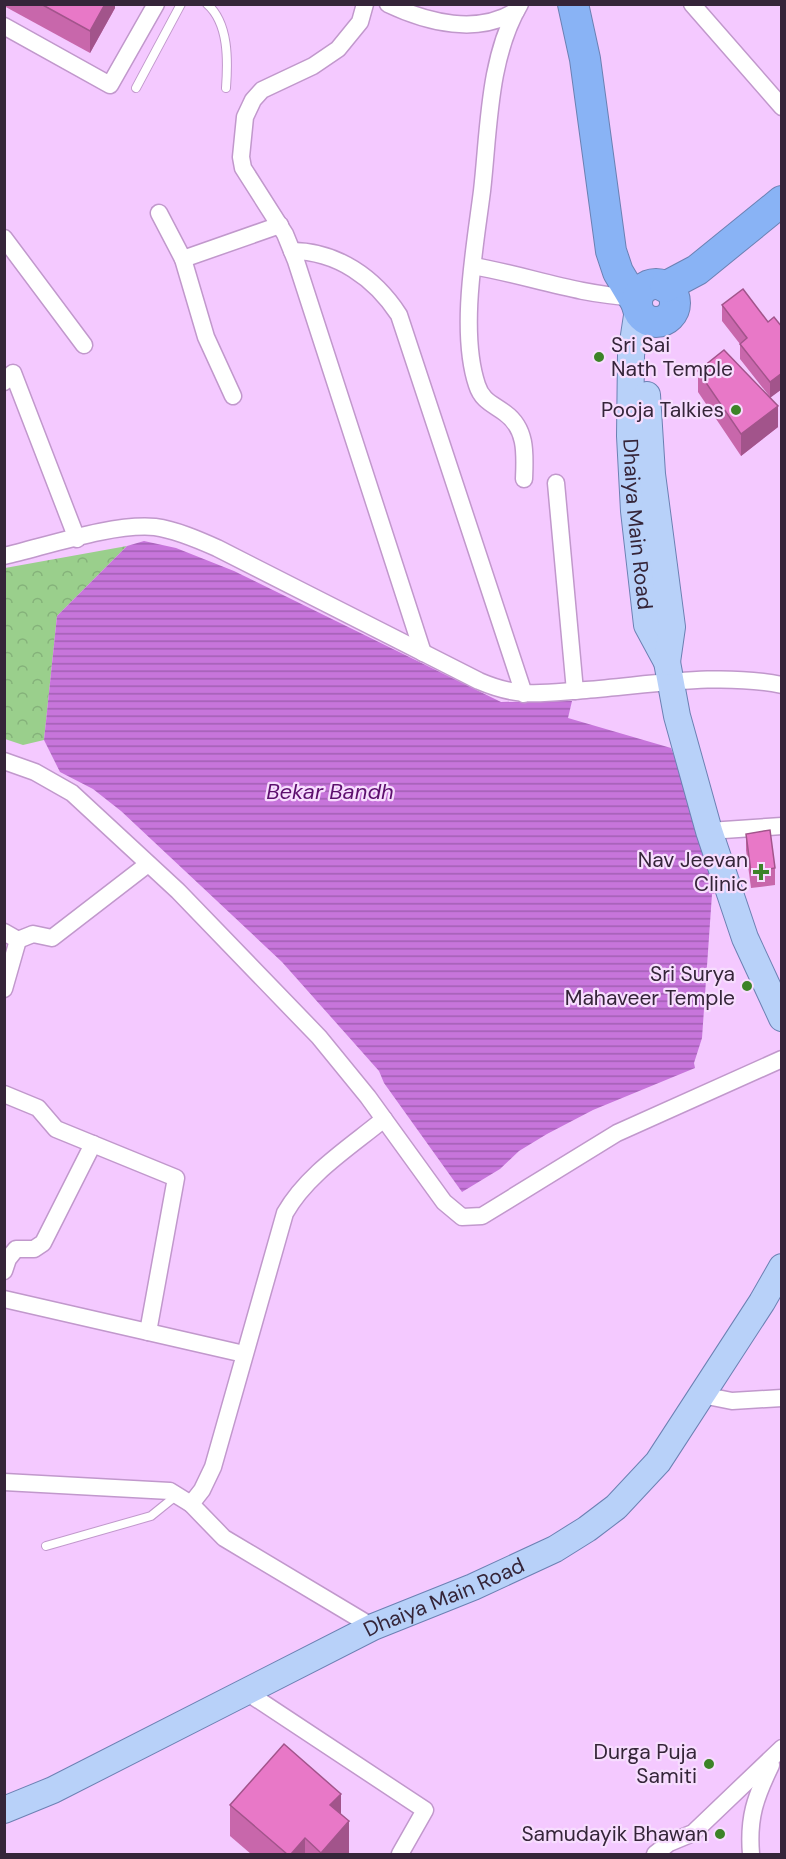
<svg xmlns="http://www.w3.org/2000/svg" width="786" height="1859" viewBox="0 0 786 1859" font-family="'DM Sans',sans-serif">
<defs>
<pattern id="park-crowns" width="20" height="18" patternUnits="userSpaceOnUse" patternTransform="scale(1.5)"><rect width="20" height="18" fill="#9acf8c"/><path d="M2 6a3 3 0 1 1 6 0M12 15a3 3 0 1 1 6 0" fill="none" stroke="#85b27a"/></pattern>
<pattern id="water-rules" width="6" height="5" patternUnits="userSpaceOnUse" patternTransform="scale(1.5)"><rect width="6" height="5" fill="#c775db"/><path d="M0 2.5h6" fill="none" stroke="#a260b3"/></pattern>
</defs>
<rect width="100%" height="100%" fill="#f4c9ff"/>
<polygon fill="url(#park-crowns)" points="127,546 57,616 44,740 23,745 5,739 5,568"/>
<polygon fill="url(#water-rules)" points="144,541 176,548 234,571 501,702 572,701 568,718 671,748 707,840 720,892 712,894 702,1038 694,1063 695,1068 593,1110 547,1134 519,1151 500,1169 462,1192 384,1083 379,1071 282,962 121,811 93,789 60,772 44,740 57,616 127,546"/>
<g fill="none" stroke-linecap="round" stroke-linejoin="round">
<defs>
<g id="lane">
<path d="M207 4C229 23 228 61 226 88"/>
<polyline points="136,88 181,4"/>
<polyline points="46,1546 151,1516 177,1495"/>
</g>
<g id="street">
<polyline points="365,4 360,22 338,49 313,66 262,90 253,100 245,117 241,157 243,168 285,234 296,261 423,653"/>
<path d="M388 4C428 23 478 35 516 11"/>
<path d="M520 4C488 58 489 130 482 191 475 247 459 331 477 385 482 401 493 404 505 413 527 429 525 454 524 479"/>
<polyline points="692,4 782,107"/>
<polyline points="4,26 110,85 156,4"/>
<polyline points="159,213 183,259 206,337 233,396"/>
<polyline points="4,238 84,345"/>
<path d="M292 251C337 251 375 278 399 315L524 694"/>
<polyline points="183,259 280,225"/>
<path d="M473 266C526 275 578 295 632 297"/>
<polyline points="4,382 13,373 77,539"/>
<polyline points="556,483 575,691"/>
<path d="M4 556C47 546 113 523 155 527 176 530 197 539 217 548L479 681C521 699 542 693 586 690 651 685 718 672 782 685"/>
<polyline points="4,761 35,772 72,793 178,891 319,1037 368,1097 444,1202 462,1217 482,1216 617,1133 782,1059"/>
<polyline points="709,831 782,826"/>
<polyline points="4,932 18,940 4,989"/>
<polyline points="18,940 33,934 52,938 148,864"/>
<polyline points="4,1094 38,1108 56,1129 176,1178 148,1332"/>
<polyline points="4,1271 8,1259 16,1249 34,1249 43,1243 93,1144"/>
<polyline points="4,1299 244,1354"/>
<polyline points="702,1395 732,1401 782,1398"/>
<polyline points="4,1482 170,1491 191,1504 224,1538 373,1627"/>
<path d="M191 1504 202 1490 213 1467 285 1213C307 1174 350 1147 384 1119"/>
<polyline points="248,1693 425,1810 400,1854"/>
<polyline points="655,1854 669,1843 693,1833 782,1748"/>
<path d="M751 1854C748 1818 755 1798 771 1765"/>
</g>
<g id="primary">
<path id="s1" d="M638 309 631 355 630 436 634 511 647 625 667 662 677 716 709 831 745 938 782 1018"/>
<polyline points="647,395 652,474 672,627 667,662"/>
<path id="s2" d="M4 1810 53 1790 373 1627 473 1587 555 1549 587 1529 616 1507 658 1462 762 1302 782 1267"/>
</g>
<g id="highway">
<polyline points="573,4 585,59 611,251 618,272 637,304"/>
<circle cx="656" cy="303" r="19"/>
<polyline points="665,287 697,270 782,201"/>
</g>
</defs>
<use href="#lane" stroke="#c198cc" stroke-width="10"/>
<use href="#street" stroke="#c198cc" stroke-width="19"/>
<use href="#primary" stroke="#6c81b3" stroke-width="28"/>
<use href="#highway" stroke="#6c81b3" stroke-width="32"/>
<use href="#lane" stroke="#fff" stroke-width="8"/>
<use href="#street" stroke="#fff" stroke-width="16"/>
<use href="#primary" stroke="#b8d1f9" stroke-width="26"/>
<use href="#highway" stroke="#89b3f5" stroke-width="30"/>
</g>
<g fill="#c867ab">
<polygon points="4,4 115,4 115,8 90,53 4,6"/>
<polygon points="722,305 782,327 782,389 770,397 778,427 741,456 698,392 698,371 770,397 740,359 740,344 722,321"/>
<polygon points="746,834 775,868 775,885 751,888 746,850"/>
<polygon points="230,1805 341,1814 349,1853 347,1854 251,1854 230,1836"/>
</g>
<g fill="#a2548b">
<polygon points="105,4 115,4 115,8 90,53 90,31"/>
<polygon points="782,373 782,389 770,398 770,382"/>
<polygon points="778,406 778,427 741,456 741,434"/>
<polygon points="341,1794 341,1825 330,1805"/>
<polygon points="349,1821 349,1853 347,1854 321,1854 321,1853"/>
<polygon points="305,1838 305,1854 291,1854"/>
</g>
<g fill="#e878c7" stroke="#a2548b" stroke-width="1.5">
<polygon points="41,4 105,4 90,31"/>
<polygon points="743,289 768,322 774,317 782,327 782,373 770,382 740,344 747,338 722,305"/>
<polygon points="724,350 778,406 741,434 698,371"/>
<polygon points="770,830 775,868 751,872 746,834"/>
<polygon points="284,1744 341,1794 330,1805 349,1821 321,1853 305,1838 291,1854 287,1854 230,1805"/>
</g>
<g fill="#3c8327" stroke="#f7ddfe" stroke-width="2">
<circle cx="599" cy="357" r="6"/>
<circle cx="736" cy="410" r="6"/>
<path d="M758 863h6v6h6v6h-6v6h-6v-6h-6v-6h6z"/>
<circle cx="747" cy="986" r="6"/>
<circle cx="709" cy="1764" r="6"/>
<circle cx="720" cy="1834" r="6"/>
</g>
<g text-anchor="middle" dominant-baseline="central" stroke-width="4.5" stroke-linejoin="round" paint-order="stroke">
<g font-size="21" fill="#352539" stroke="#f7ddfe" text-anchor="end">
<text x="611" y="345" text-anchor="start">Sri Sai<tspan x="611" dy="24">Nath Temple</tspan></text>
<text x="724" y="410">Pooja Talkies</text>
<text x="748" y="860">Nav Jeevan<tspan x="748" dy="24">Clinic</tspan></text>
<text x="735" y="974">Sri Surya<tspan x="735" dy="24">Mahaveer Temple</tspan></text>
<text x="697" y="1752">Durga Puja<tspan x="697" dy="24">Samiti</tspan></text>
<text x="708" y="1834">Samudayik Bhawan</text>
</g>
<g font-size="21" fill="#352539" stroke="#f7ddfe">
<text stroke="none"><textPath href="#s1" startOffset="216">Dhaiya Main Road</textPath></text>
<text stroke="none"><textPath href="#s2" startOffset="489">Dhaiya Main Road</textPath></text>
</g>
<g font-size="22" font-style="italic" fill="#5d0f6e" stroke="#f7ddfe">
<text x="330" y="791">Bekar Bandh</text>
</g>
</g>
<rect width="786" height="1859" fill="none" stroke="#352539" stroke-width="12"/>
</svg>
